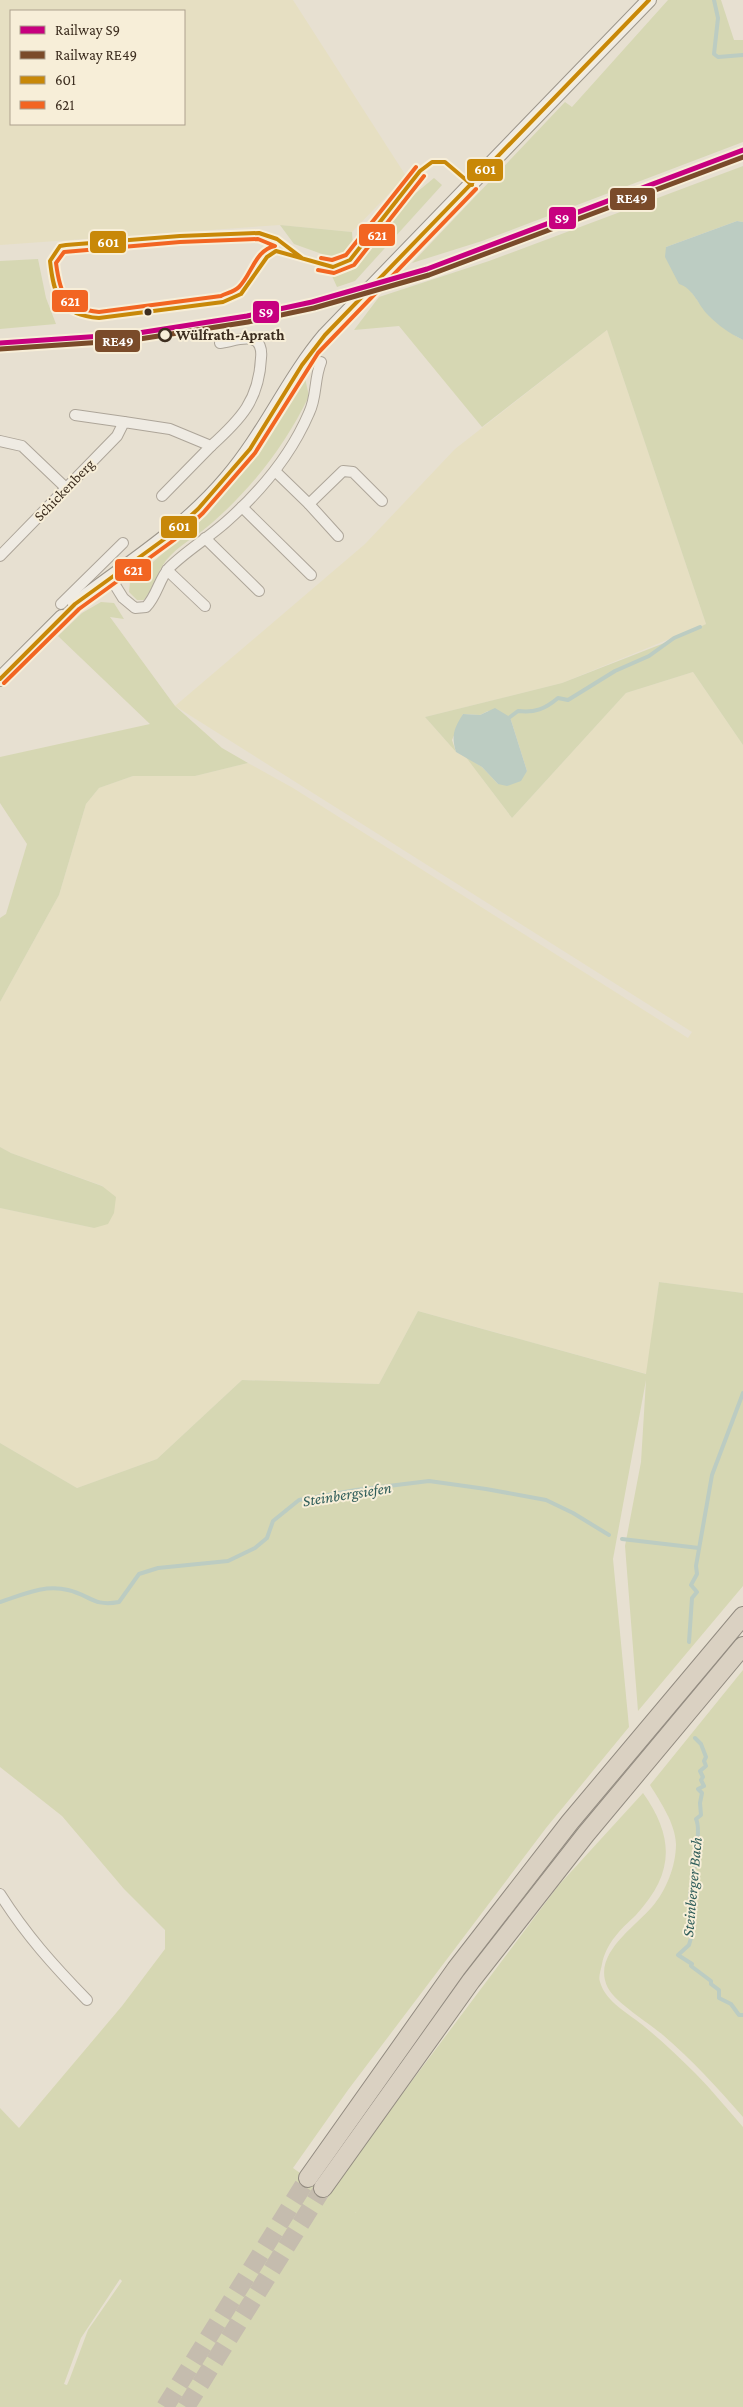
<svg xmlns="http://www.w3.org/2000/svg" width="743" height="2407" viewBox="0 0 743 2407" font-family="'Crimson Pro',serif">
<rect width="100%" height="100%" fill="#e7e0d1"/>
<g fill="#e6dfc2" fill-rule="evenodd">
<path d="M0 0H293L406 176 352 232 280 225 0 245ZM11 11H184V124H11Z"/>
<polygon points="607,330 706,624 562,683 425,717 456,752 465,756 512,818 626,693 693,672 743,745 743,1293 659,1282 647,1374 418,1311 379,1384 242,1380 157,1459 77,1488 0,1443 0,1208 94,1228 103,1186 11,1153 0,1147 0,1002 59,895 86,804 99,788 133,776 195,776 248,763 293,788 688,1038 692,1032 175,706 365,544 455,449"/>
</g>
<g fill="#d6d7b3" fill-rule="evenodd">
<polygon points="668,0 721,0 734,40 743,40 743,142 482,241 412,263 565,102 572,107"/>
<path d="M743 166V222L737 221 666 247C687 286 703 319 743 340V745L693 672 626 693 512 818 465 756 482 767 498 784 527 771 510 717 488 711 480 715 463 714 452 740 456 752 425 717 562 683 672 640 706 624 607 330 482 427 399 326 354 330 379 297 489 261Z"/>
<polygon points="434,178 442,185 355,281 337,287 322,254 294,244 280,225 352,232 353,245"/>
<polygon points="38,259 46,298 56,324 0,329 0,261"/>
<path d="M305 378 309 396C286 444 253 487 213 522 200 534 184 542 171 555 158 567 155 586 144 600H137L129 592 130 582 207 515 258 455Z"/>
<polygon points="101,602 114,603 124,619 110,617 175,706 222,748 248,763 195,776 133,776 99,788 86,804 59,895 0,1002 0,918 6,914 27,844 0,803 0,757 150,724 58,636 82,613"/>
<polygon points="0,1147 11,1153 102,1186 116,1197 114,1213 108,1224 94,1228 0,1208"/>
<path d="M659 1282 743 1293V1586L638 1711 625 1546 641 1462 646 1380 613 1559 629 1727 546 1828 348 2090 293 2168 356 2213 328 2193 558 1886 643 1793C675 1838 674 1874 636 1915 621 1929 606 1943 602 1964 601 1970 598 1977 600 1982 606 2003 630 2014 645 2027 662 2041 679 2057 695 2073 712 2090 727 2109 743 2127V2407H0V2108L19 2128 122 2006 165 1949V1930L124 1889 62 1816 0 1767V1443L77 1488 157 1459 242 1380 379 1384 418 1311 646 1374ZM120 2279 122 2281 88 2330 70 2378 67 2385 64 2384 81 2338Z"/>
<path d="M743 1670V2117C718 2088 692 2060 663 2035 649 2023 616 2003 608 1988 591 1955 634 1928 652 1907 666 1891 676 1866 676 1844 675 1823 661 1803 650 1785Z"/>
</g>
<g fill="#bcccc2">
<path d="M737 221 743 222V340C729 333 719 326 708 315 698 305 694 289 679 284L665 257 666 247Z"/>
<path d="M495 708 510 717 527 771 521 781 507 786 498 784 482 767 456 752C451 736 454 728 463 714L480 715Z"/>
</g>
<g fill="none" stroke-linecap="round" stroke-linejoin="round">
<g stroke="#bcccc2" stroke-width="4">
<polyline points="714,0 718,18 714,54 718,57 743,55"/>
<path d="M510 717 518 711C535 713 545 709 558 698L568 700 615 671 649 656 674 638 700 627"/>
<polyline points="622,1539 699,1548"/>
<path d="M0 1602C22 1595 44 1584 68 1590 90 1595 93 1607 119 1602L139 1574 158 1568 228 1561 255 1548 267 1538 273 1521 299 1500 356 1490 429 1481 486 1489 546 1500 573 1513 609 1535"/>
<polyline points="689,1642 692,1598 697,1592 691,1585 697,1574 696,1566 712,1475 743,1393"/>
<path d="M695 1738 701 1744 706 1757 704 1761 706 1766 700 1771 703 1777 701 1780 704 1786 698 1789 702 1793 700 1803 701 1815 696 1819C700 1827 697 1850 694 1858L697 1864 693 1870 695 1877C689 1882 687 1931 691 1938L689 1945 678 1955 692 1964 691 1966 711 1981V1984L719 1990V1998L731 2004 739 2015H743"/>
</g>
<g stroke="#c5bcae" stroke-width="18" stroke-dasharray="18 9" stroke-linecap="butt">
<polyline points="165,2407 308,2178"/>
<polyline points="186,2407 323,2188"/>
</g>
<defs>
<g id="street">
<polyline points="75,415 124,422"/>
<polyline points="0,441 22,446 66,488"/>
<polyline points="275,471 309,504 343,471 353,472 382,501"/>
<polyline points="162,496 211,446"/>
<polyline points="309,504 338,536"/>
<polyline points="242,507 311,575"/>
<polyline points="205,538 259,591"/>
<path d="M0 556 117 436 124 422 170 429 211 446C241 419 259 400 261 358 262 350 260 340 251 339 242 337 229 342 220 343"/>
<polyline points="167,570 205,606"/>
<path d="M110 577 123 598 135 608 146 607C157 596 159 579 169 568 186 551 208 538 226 522 260 492 291 455 309 413 317 397 314 379 321 362"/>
<polyline points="61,604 123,543"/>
<path d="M0 1894C26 1935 53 1965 87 2000"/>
</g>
<g id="secondary">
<path d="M75 604C127 564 183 530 226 479 265 434 287 380 325 335L649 0"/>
<polyline points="0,679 62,617"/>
</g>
<g id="highway">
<polyline points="308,2178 456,1969 570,1822 743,1616"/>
<polyline points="323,2188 471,1981 586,1834 743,1646"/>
</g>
</defs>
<use href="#street" stroke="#ada599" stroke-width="12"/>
<use href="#secondary" stroke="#9c958a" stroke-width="16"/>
<use href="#highway" stroke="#928b80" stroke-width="20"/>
<use href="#street" stroke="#efebe3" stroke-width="10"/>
<use href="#secondary" stroke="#efebe3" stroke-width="14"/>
<use href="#highway" stroke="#dad1c2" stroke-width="18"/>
<defs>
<g id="bus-1">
<path d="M302 258 277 239 259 233 180 236 66 245 60 246 50 261C54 297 60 315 99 318L223 302 241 294 267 257 276 251 333 267 350 260 420 171 432 162H445L472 185"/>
<polyline points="0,679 75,604 170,535 198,509 250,449 302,365 325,335 649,0"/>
</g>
<g id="bus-2">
<path d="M258 239 275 246C255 250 252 274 239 287 234 292 227 293 221 296L99 312C65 309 60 294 56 263L64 252 180 242Z"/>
<polyline points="321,258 332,260 346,255 416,167"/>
<polyline points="318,270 334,273 354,265 424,176"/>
<polyline points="4,683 79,609 174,540 203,513 255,453 318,353 476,189"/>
</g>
</defs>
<use href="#bus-1" stroke="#f7eed8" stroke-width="8"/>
<use href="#bus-2" stroke="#f7eed8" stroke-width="8"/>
<use href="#bus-1" stroke="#c88808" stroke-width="4"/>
<use href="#bus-2" stroke="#f26522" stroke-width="4"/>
<defs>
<polyline id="rail-1" points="0,343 132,334 247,316 312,302 427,269 743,150"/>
<polyline id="rail-2" points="0,349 133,340 248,322 314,308 429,275 743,157"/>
</defs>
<use href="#rail-1" stroke="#f7eed8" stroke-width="9"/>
<use href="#rail-2" stroke="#f7eed8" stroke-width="9"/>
<use href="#rail-1" stroke="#c7007f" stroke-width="5"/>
<use href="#rail-2" stroke="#7a4b2a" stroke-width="5"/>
</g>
<circle fill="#3d2e20" stroke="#f7eed8" stroke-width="2" cx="148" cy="312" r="4.5"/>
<circle fill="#f7eed8" stroke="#3d2e20" stroke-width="2.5" cx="165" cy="335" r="6"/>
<g text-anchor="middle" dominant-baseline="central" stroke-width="4" stroke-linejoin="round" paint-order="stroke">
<g font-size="15" font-weight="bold" fill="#3d2e20" stroke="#f7eed8" text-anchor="start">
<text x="176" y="335">Wülfrath-Aprath</text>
</g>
<g font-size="15" fill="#3d2e20" stroke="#f7eed8">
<text transform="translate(64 490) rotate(-46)">Schickenberg</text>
</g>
<g font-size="16" font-style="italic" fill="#2f5d5a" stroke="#f7eed8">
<text transform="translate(347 1494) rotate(-9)">Steinbergsiefen</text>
<text transform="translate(692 1887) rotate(-85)">Steinberger Bach</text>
</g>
</g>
<g stroke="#f7eed8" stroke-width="2">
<rect x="466" y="158" width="38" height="24" rx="5" fill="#c88808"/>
<rect x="609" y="187" width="47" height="24" rx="5" fill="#7a4b2a"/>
<rect x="548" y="206" width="29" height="24" rx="5" fill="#c7007f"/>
<rect x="358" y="223" width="38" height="24" rx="5" fill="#f26522"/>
<rect x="89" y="230" width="38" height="24" rx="5" fill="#c88808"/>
<rect x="51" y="289" width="38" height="24" rx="5" fill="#f26522"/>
<rect x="252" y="300" width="28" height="24" rx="5" fill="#c7007f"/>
<rect x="94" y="329" width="47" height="24" rx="5" fill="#7a4b2a"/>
<rect x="160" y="515" width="38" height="24" rx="5" fill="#c88808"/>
<rect x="114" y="558" width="38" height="24" rx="5" fill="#f26522"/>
</g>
<g font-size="14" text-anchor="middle" font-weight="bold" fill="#fff">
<text x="485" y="174">601</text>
<text x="632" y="203">RE49</text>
<text x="562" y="223">S9</text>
<text x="377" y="240">621</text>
<text x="108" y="247">601</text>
<text x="70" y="306">621</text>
<text x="266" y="317">S9</text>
<text x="118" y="346">RE49</text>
<text x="179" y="531">601</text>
<text x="133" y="575">621</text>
</g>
<rect x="10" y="10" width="175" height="115" fill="#f7eed8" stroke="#ada18e"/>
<rect x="20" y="26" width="25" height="8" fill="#c7007f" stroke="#ada18e"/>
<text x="55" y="35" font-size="15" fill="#3d2e20">Railway S9</text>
<rect x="20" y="51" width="25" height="8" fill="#7a4b2a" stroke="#ada18e"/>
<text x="55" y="60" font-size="15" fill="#3d2e20">Railway RE49</text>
<rect x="20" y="76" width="25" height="8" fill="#c88808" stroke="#ada18e"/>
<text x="55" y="85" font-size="15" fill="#3d2e20">601</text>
<rect x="20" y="101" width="25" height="8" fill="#f26522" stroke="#ada18e"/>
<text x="55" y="110" font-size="15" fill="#3d2e20">621</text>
</svg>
